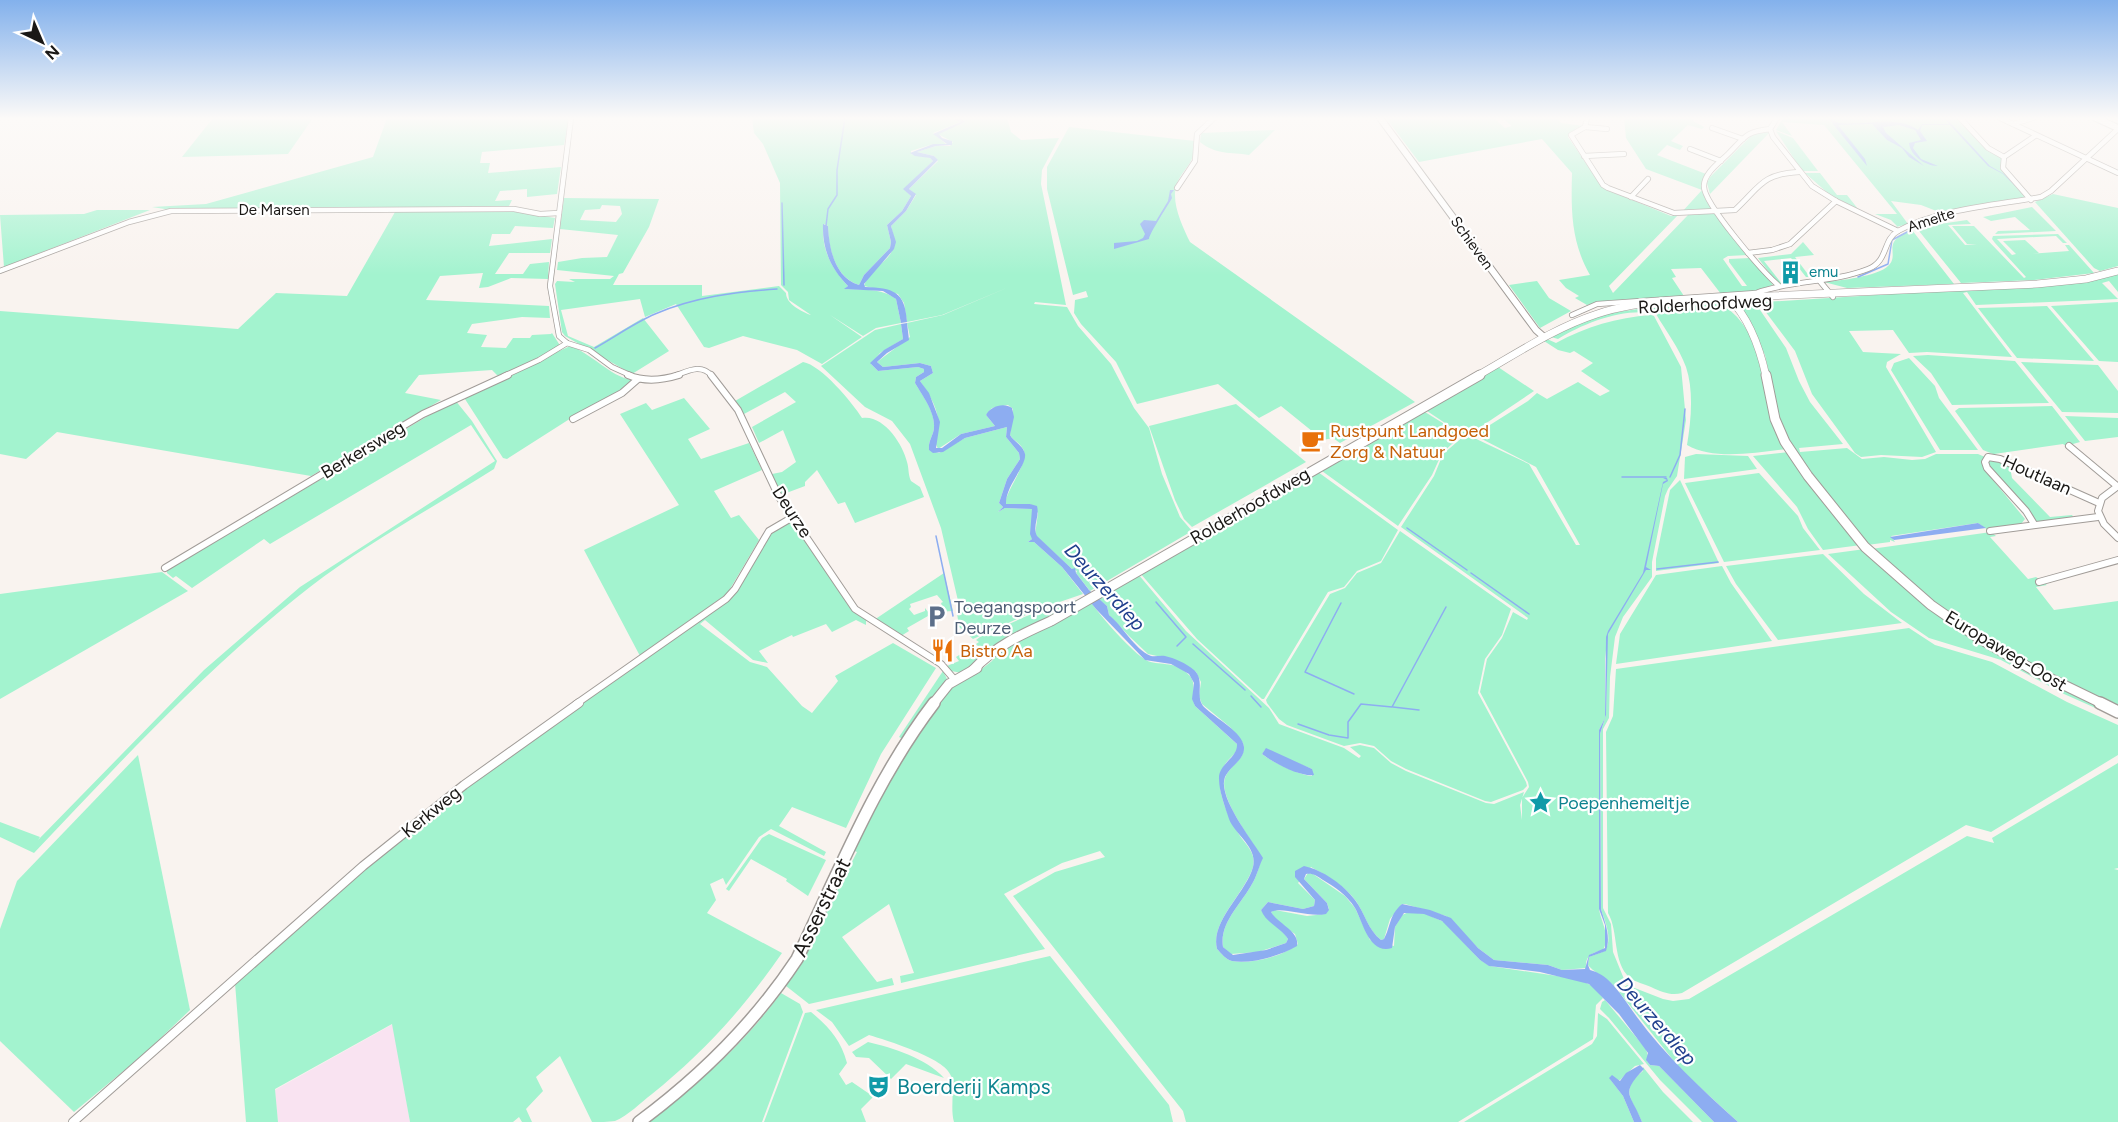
<svg xmlns="http://www.w3.org/2000/svg" width="2118" height="1122" viewBox="0 0 2118 1122" font-family="Figtree,sans-serif">
<rect width="100%" height="100%" fill="#f9f3ef"/>
<polygon fill="#f9e3f1" points="393,1024 410,1122 278,1122 275,1090"/>
<g fill="#a3f3cf" fill-rule="evenodd">
<polygon points="213,118 313,118 288,154 182,157"/>
<polygon points="387,118 569,118 564,145 482,152 480,163 490,163 488,173 561,167 557,194 527,197 527,189 500,191 495,201 512,200 509,206 171,210 152,207 206,204 373,157"/>
<path d="M752 118H951L960 122 933 133 946 144H933L911 151V154L930 158 933 161 904 189 911 196 902 211 887 225 891 242 890 248 864 275 859 285C835 278 828 247 828 226L824 224C820 248 832 269 848 286L845 289C863 290 882 288 896 299L901 323 876 328 863 336 830 315 862 337 822 364 797 350 743 336 709 348 704 347 676 304 645 317 640 299 561 310 568 336 594 347 643 318 669 351 632 374 565 336 562 332 555 284 557 281 575 282 569 279H610L614 276 557 270 558 262 582 258 607 257 618 235 560 229 564 198 659 199 649 227 623 273 619 274 613 285H702V296L779 286 786 293C786 304 802 312 811 315L789 300 788 292 781 285 780 183 763 144 754 133ZM602 205 620 206 622 214 616 222 580 220 585 210 600 209Z"/>
<path d="M957 118H1007L1011 132 1021 140 1059 138 1042 170 1041 184 1066 305 1035 302 1034 304 1067 307 1078 326 1111 364 1134 408 1149 428 1162 474 1180 517 1192 531 1090 591 1076 573 1077 571 1072 569 1035 535 1038 513 1030 504 1009 506 1005 503C1008 487 1030 461 1023 449 1020 443 1014 441 1010 435L1013 409 1008 405 992 408 986 415 995 426 961 434 938 449 935 442C944 419 934 401 920 381L933 373 931 366 920 363 883 367 877 362 910 337 907 323 943 315 1009 287 942 315 907 322 904 303 898 294 864 286C874 257 902 265 891 226L906 211 916 195 909 189 938 161 934 156 917 152 936 146H950L953 142 938 134 946 129 962 124 963 120Z"/>
<path d="M1386 118H1494L1505 128 1512 126 1502 118H1558L1561 123 1584 126 1571 132 1568 137 1603 188 1671 216 1678 215 1609 286 1613 293 1688 215 1713 213 1718 215 1748 255 1728 256 1723 259 1742 286H1747L1729 262V259L1750 258 1773 285 1752 292 1721 294 1701 268 1671 269 1676 277 1672 278 1684 296 1617 300 1587 305 1575 298 1579 296 1566 288 1559 280 1590 275C1571 242 1571 211 1572 173L1542 139 1419 162Z"/>
<path d="M1624 118H1695L1693 121 1704 127 1702 129 1688 125 1671 141 1683 146 1680 150 1667 145 1657 155 1706 174C1697 188 1706 198 1714 210L1681 213 1702 190 1646 169 1626 138Z"/>
<polygon points="1783,118 1958,118 2002,157 2002,170 2027,199 1939,212 1921,205 1891,201 1908,224 1896,227 1897,226 1891,220 1875,214 1897,214 1824,125 1782,122 1792,136 1776,130"/>
<path d="M1069 127 1195 141C1194 163 1190 161 1179 179 1168 197 1182 225 1190 242L1415 402 1340 443 1333 438 1323 440 1281 406 1259 418 1218 384 1137 404 1116 362 1081 324 1074 313 1075 300 1088 297 1086 291 1073 295 1047 189V167Z"/>
<path d="M1275 130 1249 155C1231 152 1216 155 1200 142L1201 133Z"/>
<polygon points="1766,130 1770,132 1710,194 1707,183 1710,177 1754,133"/>
<polygon points="1776,131 1793,138 1818,171 1802,171"/>
<polygon points="1805,173 1820,173 1837,195 1847,195 1858,209 1830,195"/>
<polygon points="2053,194 2118,208 2118,266 2100,271 2094,268 2035,202"/>
<polygon points="2032,207 2056,231 1995,234 1998,231 2030,230 2015,217 1991,221 1983,217"/>
<polygon points="97,210 150,210 4,267 0,215 84,214"/>
<polygon points="514,211 555,218 553,228 515,226 510,234 492,234 489,246 552,239 550,253 509,253 495,274 523,274 530,264 549,262 548,279 511,278 488,287 479,288 483,273 440,276 426,300 549,306 550,318 522,317 472,324 467,333 487,335 481,347 506,348 513,338 530,338 532,335 551,334 552,333 561,347 498,376 492,370 419,375 405,393 441,400 311,476 57,432 26,459 0,454 0,311 238,329 276,293 347,296 395,212"/>
<polygon points="1967,220 1971,224 1948,225 1965,245 1977,244 1967,244 1952,226 1974,226 2024,278 2026,277 1995,243 1992,239 1993,236 2058,234 2067,243 2063,243 2056,236 1997,239 2012,255 2016,254 2003,241 2025,240 2039,253 2028,254 2069,251 2065,245 2069,245 2094,273 2034,280 1961,283 1919,231 1933,225"/>
<path d="M1912 230 1954 284 1847 288 1824 282C1838 281 1879 276 1888 266 1901 254 1879 242 1912 230Z"/>
<polygon points="1803,242 1814,255 1795,257 1810,277 1806,277 1791,258 1764,261 1782,284 1778,284 1758,258 1791,254"/>
<polygon points="2118,274 2118,292 2109,281 2102,283 2118,299 1976,305 1967,292 1963,293 2012,357 1927,352 1909,353 1893,330 1849,331 1863,352 1901,354 1887,362 1886,367 1936,452 1922,457 1881,455 1861,457 1855,453 1812,394 1795,351 1762,307 1758,307 1786,348 1799,381 1810,402 1843,444 1799,448 1800,452 1847,448 1862,459 1884,457 1912,460 1925,459 1936,454 1978,454 1985,457 1982,462 1984,469 2025,519 2021,524 1988,530 1978,523 1891,536 1895,542 1890,540 1890,542 1867,545 1837,510 1789,441 1779,421 1765,355 1740,307 1749,303 2082,282"/>
<polygon points="1537,281 1549,298 1571,311 1540,328 1509,285"/>
<polygon points="2118,302 2118,362 2099,361 2051,306"/>
<path d="M1717 304C1759 315 1776 411 1787 449 1757 452 1715 461 1687 445 1691 421 1694 391 1686 367 1679 348 1666 331 1656 314 1625 307 1584 323 1558 339L1551 337 1586 320 1611 313 1638 309Z"/>
<polygon points="2047,306 2094,361 2017,358 1978,308"/>
<path d="M1651 315 1654 316 1681 367 1686 420 1677 476 1668 489 1665 496 1652 562V577L1623 617 1615 637 1610 677 1609 718 1603 729V908L1611 924 1613 952 1624 979 1623 985 1617 989C1608 979 1592 971 1588 965L1589 957 1605 951C1613 938 1605 922 1601 909L1600 734 1606 715 1607 642 1605 659V718L1599 730V909C1601 922 1611 936 1603 950 1592 953 1585 955 1586 968L1562 970 1548 965 1494 960 1478 948 1446 916 1405 904H1402L1390 919 1384 939 1381 940C1368 930 1365 914 1356 901 1344 885 1327 876 1311 867L1298 883 1315 900 1314 906 1303 909 1268 902 1261 910C1269 921 1282 929 1288 939L1286 943 1258 952 1231 954 1223 947C1219 923 1242 903 1252 884 1257 876 1259 866 1262 858 1253 842 1218 797 1225 778 1230 764 1247 760 1243 743L1230 727 1202 704 1199 696 1201 682 1196 672 1175 660 1148 654 1129 636 1109 615 1107 606 1097 598 1138 574 1186 631 1269 708 1279 724 1344 748 1359 758 1361 756 1350 747 1360 745 1374 748 1391 763 1406 771 1486 803 1494 804 1524 792 1520 805 1522 820V798L1529 787 1528 782 1480 692 1487 659 1502 638 1513 612 1527 620 1528 618 1401 527 1434 476 1443 454 1464 436H1470L1529 464 1576 545H1580L1536 467 1474 435 1528 401 1537 393 1547 399 1578 382 1600 396 1610 391 1581 371 1593 363 1574 351 1570 353 1558 350 1544 341 1547 339 1556 343C1587 326 1616 318 1651 315ZM1265 750 1312 769V776C1299 775 1272 762 1262 754Z"/>
<path d="M901 324 903 339 880 353 871 364 878 371 918 367 924 369V372L916 377 915 383C922 395 935 411 934 427 934 435 928 440 929 450L939 453 965 438 1007 427 1006 437 1019 453 1020 459 1007 479 999 503 1003 507 998 512 1005 508 1032 509V539L1028 542H1034L1062 567 1083 594 1039 609 973 639 959 627 956 606 959 605 941 528 910 444 892 421 865 407 821 366 875 330Z"/>
<path d="M570 346C593 354 609 376 632 380L628 387 579 413 507 459 503 458 463 396Z"/>
<polygon points="1928,355 2015,361 2049,403 1952,405 1931,373 1913,356"/>
<polygon points="1909,358 1935,386 1939,398 1978,450 1940,450 1891,370 1894,363"/>
<path d="M803 362C821 365 852 402 862 418 883 414 903 444 907 462 909 468 908 475 911 481L920 487 924 497 855 523 845 502 838 504 817 470 805 482V486L781 495 772 474 782 472 796 462 783 430 759 443 752 427 796 402 785 392 744 414 735 401Z"/>
<polygon points="2021,362 2098,365 2118,391 2118,413 2062,412"/>
<polygon points="1498,367 1534,391 1470,434 1463,435 1427,411 1426,408"/>
<polygon points="684,398 710,429 688,439 701,459 749,443 762,470 714,491 731,518 739,515 759,540 727,594 640,656 584,550 679,505 620,414 646,403 652,410"/>
<path d="M455 400 472 421 497 461 494 469C434 507 367 543 310 587 210 665 122 760 34 853L0 837V822L40 837 38 840 204 670 300 587 495 461 471 425 270 544 264 539 192 588 176 576 173 578 167 573V570Z"/>
<polygon points="1236,404 1306,462 1192,527 1184,519 1175,500 1149,426"/>
<polygon points="2052,406 2080,442 2066,446 2063,444 1994,454 2003,458 1983,450 1955,411 1959,408"/>
<polygon points="1425,412 1462,435 1442,453 1432,475 1398,526 1322,471"/>
<polygon points="2065,416 2118,418 2118,437 2085,441"/>
<polygon points="1789,452 1861,545 1823,550 1808,529 1797,507 1753,456"/>
<polygon points="1696,454 1748,456 1757,469 1684,479 1685,457"/>
<polygon points="1990,457 2010,467 2012,478 2050,517 2072,515 2074,518 2038,523 2035,521 1987,466"/>
<polygon points="1318,472 1398,530 1381,561 1357,571 1344,587 1328,592 1264,699 1262,699 1197,639 1140,573"/>
<polygon points="1759,473 1798,516 1803,528 1820,550 1724,562 1685,483"/>
<polygon points="1680,480 1719,563 1656,571 1656,559 1670,490"/>
<path d="M791 521 795 523 853 610 866 620V625L856 620 832 632 826 624 793 637 792 635 759 651 768 663 753 660 705 620 700 624 750 662 767 667 802 706 812 713 838 681 835 676 893 643 936 668 881 754 846 828 792 807 779 826 826 852 824 856 771 829 759 837 726 885 723 878 710 884 716 900 707 913 782 953C745 1007 703 1053 652 1094 641 1102 628 1116 615 1121 609 1122 599 1122 592 1122L560 1056 536 1077 543 1091 526 1109 532 1122H522L519 1117 513 1122H410L392 1024 275 1089 278 1122H246L235 983 354 877 463 789 728 598 769 532Z"/>
<polygon points="1400,531 1511,609 1502,635 1485,659 1478,693 1526,782 1527,786 1523,790 1491,802 1485,801 1406,769 1391,761 1374,746 1360,743 1344,746 1287,725 1279,719 1267,703 1266,700 1330,594 1345,588 1357,573 1381,563"/>
<polygon points="1991,532 1996,536 1990,537 2028,579 2036,577 2047,585 2036,587 2054,610 2118,601 2118,708 2033,667 1954,618 1871,549"/>
<polygon points="1865,549 1938,613 2118,714 2118,718 2064,694 2001,660 1929,638 1891,612 1828,554"/>
<polygon points="1823,554 1864,594 1902,623 1778,640 1736,584 1726,566"/>
<polygon points="1722,566 1731,583 1772,641 1616,664 1620,634 1656,575"/>
<polygon points="162,572 188,591 0,699 0,594"/>
<polygon points="944,573 953,611 936,612 932,606 934,605 936,608 942,606 941,603 943,602 937,595 910,604 911,607 909,609 914,615 925,611 925,608 932,617 930,619 928,616 907,628 909,631 901,636 874,620"/>
<polygon points="1083,598 985,655 977,649 979,647 976,644 979,642 976,640 980,637 1029,615"/>
<path d="M1091 602C1099 615 1133 653 1146 660 1158 667 1174 659 1189 675 1198 684 1190 696 1195 706L1238 745C1237 754 1231 756 1226 763 1216 777 1220 792 1225 807 1228 815 1232 823 1237 831 1243 843 1257 851 1253 867 1245 893 1210 922 1217 949 1221 953 1226 960 1232 961 1252 964 1282 957 1298 944L1295 934 1277 922 1271 912 1275 910 1307 916 1325 914 1329 909 1327 903 1304 879 1308 873 1313 874 1345 896 1355 908 1370 940 1394 946 1395 927 1402 915 1409 912 1426 914 1444 922 1480 960 1490 966 1577 979 1593 986 1603 998 1596 1005 1593 1039 1458 1122H1186L1183 1111 1013 896 1055 872 1105 857 1100 851 1062 863 1004 894 1045 949 901 983 900 976 914 973 889 904 842 937 877 982 892 978 894 985 809 1004 786 986 800 963 857 852 852 850 880 792 948 690 974 675 992 661 998 652Z"/>
<path d="M1909 628 1935 645 1992 662 2067 702 2118 725V755L1991 832 1966 825 1682 993C1671 996 1662 992 1651 987 1645 984 1635 982 1630 978 1612 962 1619 932 1608 913L1606 732 1613 716 1616 669Z"/>
<polygon points="969,649 983,655 962,673 951,671 947,666 959,661 956,657"/>
<polygon points="943,671 947,679 946,683 903,739 899,737"/>
<polygon points="138,755 190,1010 144,1054 74,1112 0,1041 0,929 17,881"/>
<polygon points="2118,763 2118,868 2114,869 2118,870 2118,1122 1738,1122 1681,1070 1619,992 1627,985 1663,999 1673,1001 1689,999 1967,836 1994,843 1992,838"/>
<polygon points="769,834 826,860 808,896 786,881 787,879 751,859 729,891 726,889 762,838"/>
<path d="M1050 956 1169 1105 1173 1122H954C950 1108 955 1090 951 1076 946 1058 885 1040 869 1035L849 1046 832 1022 816 1010Z"/>
<path d="M781 993 800 1004 803 1012 762 1122H647C701 1082 741 1047 781 993Z"/>
<polygon points="1605,1000 1646,1049 1648,1056 1647,1061 1650,1065 1659,1066 1714,1122 1702,1122 1660,1080 1609,1018 1600,1009 1602,1002"/>
<path d="M811 1012C829 1027 841 1040 847 1063L839 1074 846 1085 852 1082 871 1095 874 1092 876 1094 861 1109 866 1122H764L805 1013Z"/>
<polygon points="1598,1013 1607,1019 1644,1064 1635,1066 1620,1080 1610,1079 1623,1096 1634,1122 1464,1122 1592,1044 1597,1036"/>
<path d="M868 1042C893 1048 926 1058 944 1078L906 1064 891 1079 869 1058 856 1057 852 1052Z"/>
<path d="M1643 1067 1663 1092 1693 1122H1642C1632 1099 1619 1090 1643 1071Z"/>
</g>
<g fill="#8dadf1">
<path d="M951 118 962 119 965 122 939 134 942 138 952 141V145L936 146 917 152 934 156 938 160 909 189 916 194 906 211 891 226 896 242 894 249 864 284 865 287C893 288 905 291 907 322L901 323 896 299 883 291 844 289 848 286C831 269 822 249 823 224L828 226C829 246 834 278 859 285L864 275 890 248 891 242 887 225 902 211 911 196 903 189 933 161 930 158 915 156 910 153 933 144H947L933 134 960 122Z"/>
<path d="M1828 118C1833 119 1835 122 1840 123 1865 126 1896 114 1918 130L1922 124H1949L1944 118H1946L1990 166 2004 174 2023 194 2003 174 1988 166 1950 125H1922L1920 131 1927 141 1915 143 1913 148 1921 159 1938 166C1925 166 1910 155 1909 143L1921 140 1915 130 1899 125 1883 127 1886 133 1924 166 1909 157 1902 148 1887 140 1872 124 1838 125 1865 159 1867 166Z"/>
<path d="M1170 190H1174L1171 194 1172 198C1167 207 1149 234 1149 239L1114 249V243L1137 241 1143 238 1145 234 1140 224 1144 220 1156 221 1168 201Z"/>
<path d="M907 323 909 340 887 353 877 362 883 367 920 363 931 366 933 373 920 381 929 393 940 422 936 448H942L961 434 995 426 986 415C990 407 1003 402 1012 408L1014 417 1010 435C1014 442 1023 445 1025 454 1027 466 1005 486 1006 504H1030L1037 506C1040 517 1032 526 1037 536L1072 569 1075 568 1076 573 1089 590 1107 606 1109 615C1123 626 1134 649 1151 656 1156 657 1160 655 1165 656 1174 658 1186 663 1194 670 1206 681 1194 696 1204 707 1215 718 1243 732 1244 747 1245 760 1230 766 1225 777 1217 797 1253 841 1263 858 1259 866 1257 876 1252 884 1242 903 1219 923 1223 947L1233 955 1266 950 1286 943 1288 939C1281 928 1266 923 1261 910L1268 902 1303 909 1314 906 1315 900 1295 877V871L1304 866C1323 870 1344 885 1355 900 1365 913 1368 930 1381 940L1384 939C1391 926 1389 915 1402 904L1430 910 1451 918 1478 948 1494 960 1548 965 1562 970 1585 969 1589 955 1605 948V925L1599 909V730L1605 718 1606 637 1608 631 1643 573 1663 482 1667 480 1663 478H1667L1668 481 1663 484 1646 567 1651 570H1646L1608 634 1606 715 1600 734 1601 909C1605 923 1611 936 1606 951L1589 957 1588 965 1590 970C1607 974 1618 990 1627 1003 1658 1049 1697 1085 1738 1122H1714L1659 1066 1650 1065 1646 1060 1648 1053 1619 1014 1589 984 1540 972 1489 966 1480 960 1442 921 1424 914 1404 913 1395 927 1392 948C1369 955 1363 922 1355 908 1347 895 1335 887 1323 880 1317 876 1313 873 1306 874L1304 879 1327 903 1329 910 1326 914C1308 918 1282 906 1271 912 1278 924 1300 931 1297 946 1280 956 1252 964 1232 961 1226 960 1221 953 1217 949 1210 921 1246 893 1253 867 1258 847 1235 835 1229 819 1225 807 1219 791 1219 779 1218 764 1238 758 1237 744L1195 706 1192 699 1194 683 1189 674 1171 664 1145 660 1096 609 1062 567 1034 542H1028L1032 539 1030 534 1032 509 1005 508 998 512 1003 507 999 503 1007 479 1020 459 1019 453 1006 437 1007 427 965 438 943 452 933 453 929 450C928 440 934 435 934 427 935 412 922 395 915 383L916 377 924 372V369L918 367 878 371 870 363 884 350 903 339 901 324Z"/>
<polygon points="1978,523 1986,528 1894,540 1890,537"/>
<path d="M1266 748 1312 769 1314 775C1300 777 1274 763 1262 754Z"/>
<path d="M1640 1065 1644 1069C1619 1095 1631 1093 1642 1122H1634L1623 1096 1609 1078 1612 1075 1620 1081 1626 1073Z"/>
</g>
<g fill="none" stroke-linecap="round" stroke-linejoin="round">
<g stroke="#8dadf1" stroke-width="1.5">
<polyline points="782,203 784,285"/>
<polyline points="826,226 828,209 837,195 837,170 845,118"/>
<polyline points="1913,228 1938,219"/>
<polyline points="1858,277 1888,264 1892,240 1911,230"/>
<path d="M595 348C615 337 634 323 655 314 694 297 735 292 777 289"/>
<polyline points="1622,477 1666,477"/>
<polyline points="1670,477 1680,455 1685,409"/>
<polyline points="1407,528 1467,570"/>
<polyline points="936,536 953,616"/>
<polyline points="1657,569 1718,562"/>
<polyline points="1471,573 1529,614"/>
<polyline points="1156,602 1186,637 1177,646"/>
<polyline points="1341,603 1305,672 1354,694"/>
<polyline points="1193,644 1245,690"/>
<polyline points="1251,696 1261,707"/>
<polyline points="1393,707 1419,710"/>
<polyline points="1298,724 1329,735 1348,738 1348,722 1361,704 1392,707 1446,607"/>
</g>
<defs>
<g id="minor-far2">
<polyline points="571,118 550,286 559,336 567,343 589,350 612,367 632,376"/>
<path d="M1587 118 1585 127 1571 135 1603 185 1608 188 1674 213 1735 210C1760 187 1761 174 1799 172"/>
<polyline points="1777,118 1770,129 1773,137 1812,186 1836,201 1898,231"/>
<polyline points="1960,118 1988,148 2004,157"/>
<polyline points="2000,118 2118,173"/>
<polyline points="2013,124 2033,118"/>
<polyline points="1585,127 1607,129"/>
<polyline points="1712,128 1743,139"/>
<path d="M1770 129C1745 132 1746 136 1728 154 1720 162 1704 173 1704 186 1703 203 1763 272 1778 285"/>
<polyline points="1690,149 1721,161"/>
<polyline points="1584,156 1624,154"/>
<polyline points="1177,188 1195,161 1197,134 1214,118"/>
<polyline points="1631,197 1648,179"/>
<polyline points="2031,200 2003,168 2004,157 2035,136"/>
<polyline points="1748,253 1772,250 1790,244 1836,201"/>
<polyline points="0,271 129,222 171,211 514,209 540,214 559,213"/>
<polyline points="1818,279 1833,297"/>
<path d="M1572 315 1597 304 1756 293C1792 280 1832 283 1868 269 1889 261 1882 240 1898 231 1938 209 1996 205 2041 197L2051 191 2118 129"/>
<polyline points="504,376 539,360 567,343"/>
<path d="M674 376C688 371 701 363 712 376"/>
</g>
<g id="minor-far1">
<path d="M628 375C644 382 663 380 679 375"/>
<polyline points="711,375 738,410 779,497 855,609 941,664 954,679"/>
<polyline points="573,419 622,393 638,379"/>
<polyline points="2069,446 2117,486"/>
<polyline points="2118,486 2102,498 2098,511 2104,524 2118,538"/>
<polyline points="2034,524 2026,511 1987,468 1985,462 1988,457 2000,459 2099,503"/>
<polyline points="1990,531 2098,517"/>
<polyline points="165,568 423,414 508,375"/>
<polyline points="2039,582 2118,560"/>
<polyline points="576,704 726,599 735,589 769,531 793,517"/>
</g>
<polyline id="minor" points="73,1122 363,866 464,785 579,703"/>
<g id="tertiary">
<polyline points="1380,118 1536,330 1544,337"/>
<polyline points="2096,118 2118,128"/>
</g>
<g id="secondary-far2">
<path d="M1729 298C1749 318 1760 349 1766 376"/>
<path d="M1477 376C1516 354 1554 328 1597 314 1623 305 1651 302 1679 300L2037 284 2086 279 2118 271"/>
</g>
<g id="secondary-far1">
<polyline points="1766,375 1775,419 1785,442 1808,476 1865,547 1931,605 1977,637 2035,671 2103,704"/>
<path d="M973 670C995 646 1022 634 1051 621L1480 375"/>
<polyline points="933,704 949,684 977,668"/>
</g>
<g id="secondary">
<polyline points="2100,703 2118,712"/>
<path d="M639 1122C701 1076 754 1024 797 959 839 872 875 780 934 703"/>
</g>
</defs>
<use href="#minor-far2" stroke="#a19c98" stroke-width="6"/>
<use href="#minor-far1" stroke="#a19c98" stroke-width="8"/>
<use href="#minor" stroke="#a19c98" stroke-width="10"/>
<use href="#tertiary" stroke="#a19c98" stroke-width="8"/>
<use href="#secondary-far2" stroke="#a19c98" stroke-width="8"/>
<use href="#secondary-far1" stroke="#a19c98" stroke-width="11"/>
<use href="#secondary" stroke="#a19c98" stroke-width="14"/>
<use href="#minor-far2" stroke="#fff" stroke-width="4.5"/>
<use href="#minor-far1" stroke="#fff" stroke-width="6"/>
<use href="#minor" stroke="#fff" stroke-width="8"/>
<use href="#tertiary" stroke="#fff" stroke-width="6"/>
<use href="#secondary-far2" stroke="#fff" stroke-width="7"/>
<use href="#secondary-far1" stroke="#fff" stroke-width="9"/>
<use href="#secondary" stroke="#fff" stroke-width="11"/>
</g>
<linearGradient id="sky" x2="0" y2="1"><stop stop-color="#83b1ec"/><stop offset="0.43" stop-color="#fcfaf8"/><stop offset="1" stop-color="#fcfaf8" stop-opacity="0"/></linearGradient>
<rect width="2118" height="275" fill="url(#sky)"/>
<defs>
<symbol id="building-bare" viewBox="-9 -9 18 18"><path d="M-4-6H4V6H1V3H-1V6H-4ZM-2.5-4.3h1.7v1.8h-1.7ZM.8-4.3h1.7v1.8H.8ZM-2.5-1h1.7V.8h-1.7ZM.8-1h1.7V.8H.8Z" fill="#0f9aa8" stroke="#fff" stroke-width="2.5" paint-order="stroke"/></symbol>
<symbol id="cafe-bare" viewBox="-9 -9 18 18"><path d="M-5.5-4.5H6V0H3Q3 3.5 0 3.5H-2.5Q-5.5 3.5-5.5 0ZM3-3.2v2h1.7v-2ZM-6 4.5H4V6H-6Z" fill="#e8710a" stroke="#fff" stroke-width="2.5" paint-order="stroke"/></symbol>
<symbol id="parking-bare" viewBox="-9 -9 18 18"><path d="M-3.5-5.5H1a3.5 3.5 0 0 1 0 7H-1V5.5H-3.5ZM-1-3.4V-.6H.8a1.4 1.4 0 0 0 0-2.8Z" fill="#5c6f8a" stroke="#fff" stroke-width="2.5" paint-order="stroke"/></symbol>
<symbol id="restaurant-bare" viewBox="-9 -9 18 18"><path d="M-5-6h1v4h1v-4h1v4h1v-4h1v5L-1.5 .5V6h-2V.5L-5-1ZM5-6V6H3V1.5H1.5Q1.5-4 5-6Z" fill="#e8710a" stroke="#fff" stroke-width="2.5" paint-order="stroke"/></symbol>
<symbol id="sight-bare" viewBox="-9 -9 18 18"><path d="M0-6L1.8-2.2L6-1.7L2.9 1.2L3.7 5.4L0 3.3L-3.7 5.4L-2.9 1.2L-6-1.7L-1.8-2.2Z" fill="#0f9aa8" stroke="#fff" stroke-width="2.5" paint-order="stroke"/></symbol>
<symbol id="theatre-bare" viewBox="-9 -9 18 18"><path d="M-5-5.5Q0-4 5-5.5V0Q5 5 0 6Q-5 5-5 0ZM-3.3-2.5H-1v1.5H-3.3ZM1-2.5H3.3v1.5H1ZM-2.8 1Q0 5.5 2.8 1Z" fill="#0f9aa8" stroke="#fff" stroke-width="2.5" paint-order="stroke"/></symbol>
</defs>
<g fill-rule="evenodd">
<use href="#building-bare" x="1774" y="256" width="33" height="33"/>
<use href="#cafe-bare" x="1296" y="424" width="33" height="33"/>
<use href="#parking-bare" x="920" y="600" width="33" height="33"/>
<use href="#restaurant-bare" x="926" y="634" width="33" height="33"/>
<use href="#sight-bare" x="1524" y="786" width="33" height="33"/>
<use href="#theatre-bare" x="862" y="1070" width="33" height="33"/>
</g>
<g text-anchor="middle" dominant-baseline="central" stroke-width="4.5" stroke-linejoin="round" paint-order="stroke">
<g font-size="15" fill="#1a1816" stroke="#fff">
<text x="274" y="210">De Marsen</text>
<text transform="translate(1931 220) rotate(-18)">Amelte</text>
<text transform="translate(1472 243) rotate(54)">Schieven</text>
</g>
<g font-size="15" fill="#0d838f" stroke="#fff" text-anchor="start">
<text x="1809" y="272">emu</text>
</g>
<g font-size="18" fill="#1a1816" stroke="#fff">
<text transform="translate(1705 304) rotate(-3)">Rolderhoofdweg</text>
<text transform="translate(363 450) rotate(-31)">Berkersweg</text>
<text transform="translate(2037 475) rotate(24)">Houtlaan</text>
<text transform="translate(1250 506) rotate(-30)">Rolderhoofdweg</text>
<text transform="translate(792 512) rotate(57)">Deurze</text>
<text transform="translate(2006 651) rotate(31)">Europaweg-Oost</text>
<text transform="translate(431 812) rotate(-39)">Kerkweg</text>
</g>
<g font-size="18" fill="#c56008" stroke="#fff" text-anchor="start">
<text x="1330" y="431">Rustpunt Landgoed<tspan x="1330" dy="21">Zorg &amp; Natuur</tspan></text>
<text x="960" y="651">Bistro Aa</text>
</g>
<g font-size="18" fill="#4e5e75" stroke="#fff" text-anchor="start">
<text x="954" y="607">Toegangspoort<tspan x="954" dy="21">Deurze</tspan></text>
</g>
<g font-size="18" fill="#0d838f" stroke="#fff" text-anchor="start">
<text x="1558" y="803">Poepenhemeltje</text>
</g>
<g font-size="20" font-style="italic" fill="#1f3f8d" stroke="#fff">
<text transform="translate(1105 587) rotate(48)">Deurzerdiep</text>
<text transform="translate(1657 1021) rotate(49)">Deurzerdiep</text>
</g>
<g font-size="21" fill="#1a1816" stroke="#fff">
<text transform="translate(821 907) rotate(-64)">Asserstraat</text>
</g>
<g font-size="21" fill="#0d838f" stroke="#fff" text-anchor="start">
<text x="897" y="1086">Boerderij Kamps</text>
</g>
</g>
<g transform="translate(42 42) rotate(136)" stroke="#ffffff" stroke-width="4.5" paint-order="stroke">
<path d="M0-4.5L10 22L0 15L-10 22Z" fill="#1a1816"/>
<text y="-9" font-size="16" font-weight="bold" text-anchor="middle" fill="#1a1816">N</text>
</g>
</svg>
